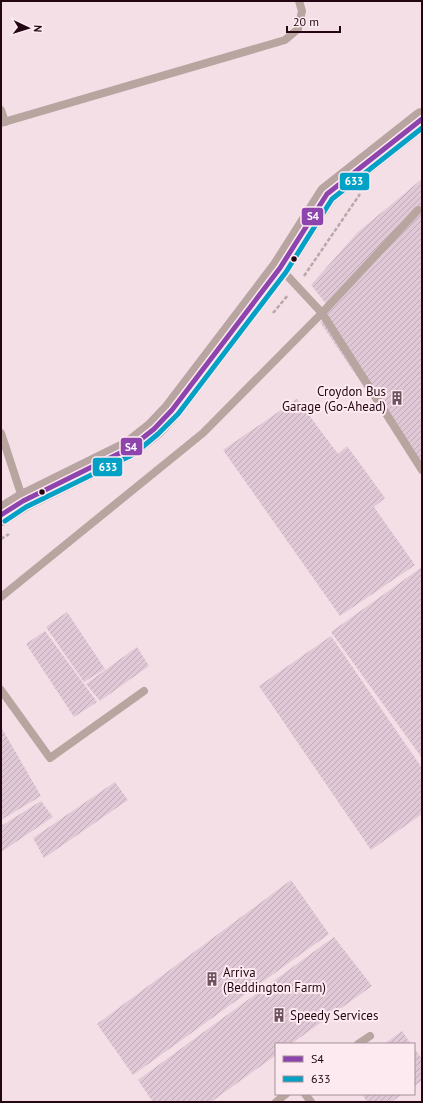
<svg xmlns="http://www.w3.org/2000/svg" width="423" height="1103" viewBox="0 0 423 1103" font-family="'PT Sans',sans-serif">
<defs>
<pattern id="building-hatch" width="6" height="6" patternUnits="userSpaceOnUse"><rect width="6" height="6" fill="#e0c8d6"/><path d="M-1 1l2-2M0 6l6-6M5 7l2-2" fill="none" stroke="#c0aab7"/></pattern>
</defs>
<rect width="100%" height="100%" fill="#f4dfe6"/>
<g fill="url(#building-hatch)">
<polygon points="422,179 422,473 320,322 326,320 328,306 311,285 358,232"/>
<polygon points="297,399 338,454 347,446 385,498 374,507 415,565 340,616 223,450"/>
<polygon points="422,567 422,758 331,632"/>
<polygon points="67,612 105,669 84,682 46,627"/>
<polygon points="45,631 97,702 74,717 26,644"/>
<polygon points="331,636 422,768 422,814 371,850 259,686"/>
<polygon points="137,647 149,666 100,701 86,684"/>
<polygon points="1,727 41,796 1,820"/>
<polygon points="115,782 128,800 44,858 33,838"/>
<polygon points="41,801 53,817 1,852 1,826"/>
<polygon points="291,880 329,934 133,1075 97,1024"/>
<polygon points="334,937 372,986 291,1044 276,1044 276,1055 211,1102 153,1102 138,1080"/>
<polygon points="402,1031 411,1044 384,1044"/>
<polygon points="414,1048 422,1059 422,1081 414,1086"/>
<polygon points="362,1094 403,1094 391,1102 367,1102"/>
</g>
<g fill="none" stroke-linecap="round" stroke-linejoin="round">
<g stroke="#b8a8a6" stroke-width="2.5" stroke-dasharray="4 2" stroke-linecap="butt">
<polyline points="304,276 360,194"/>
<polyline points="273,313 288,295"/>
<polyline points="1,539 9,534"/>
</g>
<g stroke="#b8a5a0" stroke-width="8">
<polyline points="1,110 5,122"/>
<polyline points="1,123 285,40 298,29 302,11 299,1"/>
<polyline points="418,210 322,313 422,470"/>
<polyline points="1,433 23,500"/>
<polyline points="1,597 203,433 322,313 281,269"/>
<polyline points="1,690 50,758 144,691"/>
<polyline points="358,1044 370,1036"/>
<polyline points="305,1094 311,1102"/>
<polyline points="276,1102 286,1094"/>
</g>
<polyline stroke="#b8a4a0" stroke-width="22" points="1,515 23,501 130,448 154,429 172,410 280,268 327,194 422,119"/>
<defs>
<polyline id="bus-1" points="1,515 23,501 130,448 154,429 172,410 280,268 327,194 422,119"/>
<polyline id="bus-2" points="5,521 26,507 134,454 158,434 178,414 286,272 332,199 422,128"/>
</defs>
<use href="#bus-1" stroke="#fdeaf0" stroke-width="8"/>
<use href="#bus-2" stroke="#fdeaf0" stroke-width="8"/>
<use href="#bus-1" stroke="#8e44ad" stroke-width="5"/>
<use href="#bus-2" stroke="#02a1c5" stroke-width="5"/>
</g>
<defs>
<symbol id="building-bare" viewBox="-9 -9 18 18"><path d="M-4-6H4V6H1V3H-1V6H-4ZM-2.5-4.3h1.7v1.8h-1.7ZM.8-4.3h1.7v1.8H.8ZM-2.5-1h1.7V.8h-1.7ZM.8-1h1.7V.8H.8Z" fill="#6d525d" stroke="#fdeaf0" stroke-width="2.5" paint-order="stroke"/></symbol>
</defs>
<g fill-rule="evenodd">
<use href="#building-bare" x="387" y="388" width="20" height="20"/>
<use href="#building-bare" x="202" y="969" width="20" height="20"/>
<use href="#building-bare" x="269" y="1005" width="20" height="20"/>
</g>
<g fill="#240613" stroke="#fdeaf0" stroke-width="1.5">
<circle cx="294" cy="259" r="3.5"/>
<circle cx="42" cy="492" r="3.5"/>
</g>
<g text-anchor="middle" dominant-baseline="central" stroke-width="4" stroke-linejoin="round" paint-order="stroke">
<g font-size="13" fill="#240613" stroke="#fdeaf0" text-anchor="start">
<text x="386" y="391" text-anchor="end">Croydon Bus<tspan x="386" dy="15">Garage (Go-Ahead)</tspan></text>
<text x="223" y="972">Arriva<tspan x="223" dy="15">(Beddington Farm)</tspan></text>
<text x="290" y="1015">Speedy Services</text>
</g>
</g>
<g stroke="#fdeaf0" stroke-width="1.5">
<rect x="339" y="172" width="31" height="19" rx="4" fill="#02a1c5"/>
<rect x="301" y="207" width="23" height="19" rx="4" fill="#8e44ad"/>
<rect x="120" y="437" width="23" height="19" rx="4" fill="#8e44ad"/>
<rect x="92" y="457" width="31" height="20" rx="4" fill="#02a1c5"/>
</g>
<g font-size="11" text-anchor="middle" font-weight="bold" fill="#fff">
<text x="354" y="185">633</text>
<text x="313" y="220">S4</text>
<text x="131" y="451">S4</text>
<text x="108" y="471">633</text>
</g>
<rect width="423" height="1103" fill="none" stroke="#240613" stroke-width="4"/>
<rect x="275" y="1043" width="140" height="52" fill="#fdeaf0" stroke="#a68f98"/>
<rect x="283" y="1056" width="20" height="6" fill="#8e44ad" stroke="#a68f98"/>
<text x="311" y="1063" font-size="12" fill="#240613">S4</text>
<rect x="283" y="1076" width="20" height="6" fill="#02a1c5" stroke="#a68f98"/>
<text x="311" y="1083" font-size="12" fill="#240613">633</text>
<g transform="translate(28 28) rotate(94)" stroke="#fdeaf0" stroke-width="3" paint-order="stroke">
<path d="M0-3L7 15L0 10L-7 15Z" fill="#240613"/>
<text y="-6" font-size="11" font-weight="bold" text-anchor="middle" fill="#240613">N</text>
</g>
<path d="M287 26v6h53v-6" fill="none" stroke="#240613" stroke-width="2"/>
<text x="293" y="26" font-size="12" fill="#240613" stroke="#fdeaf0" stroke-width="3" paint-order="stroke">20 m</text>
</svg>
